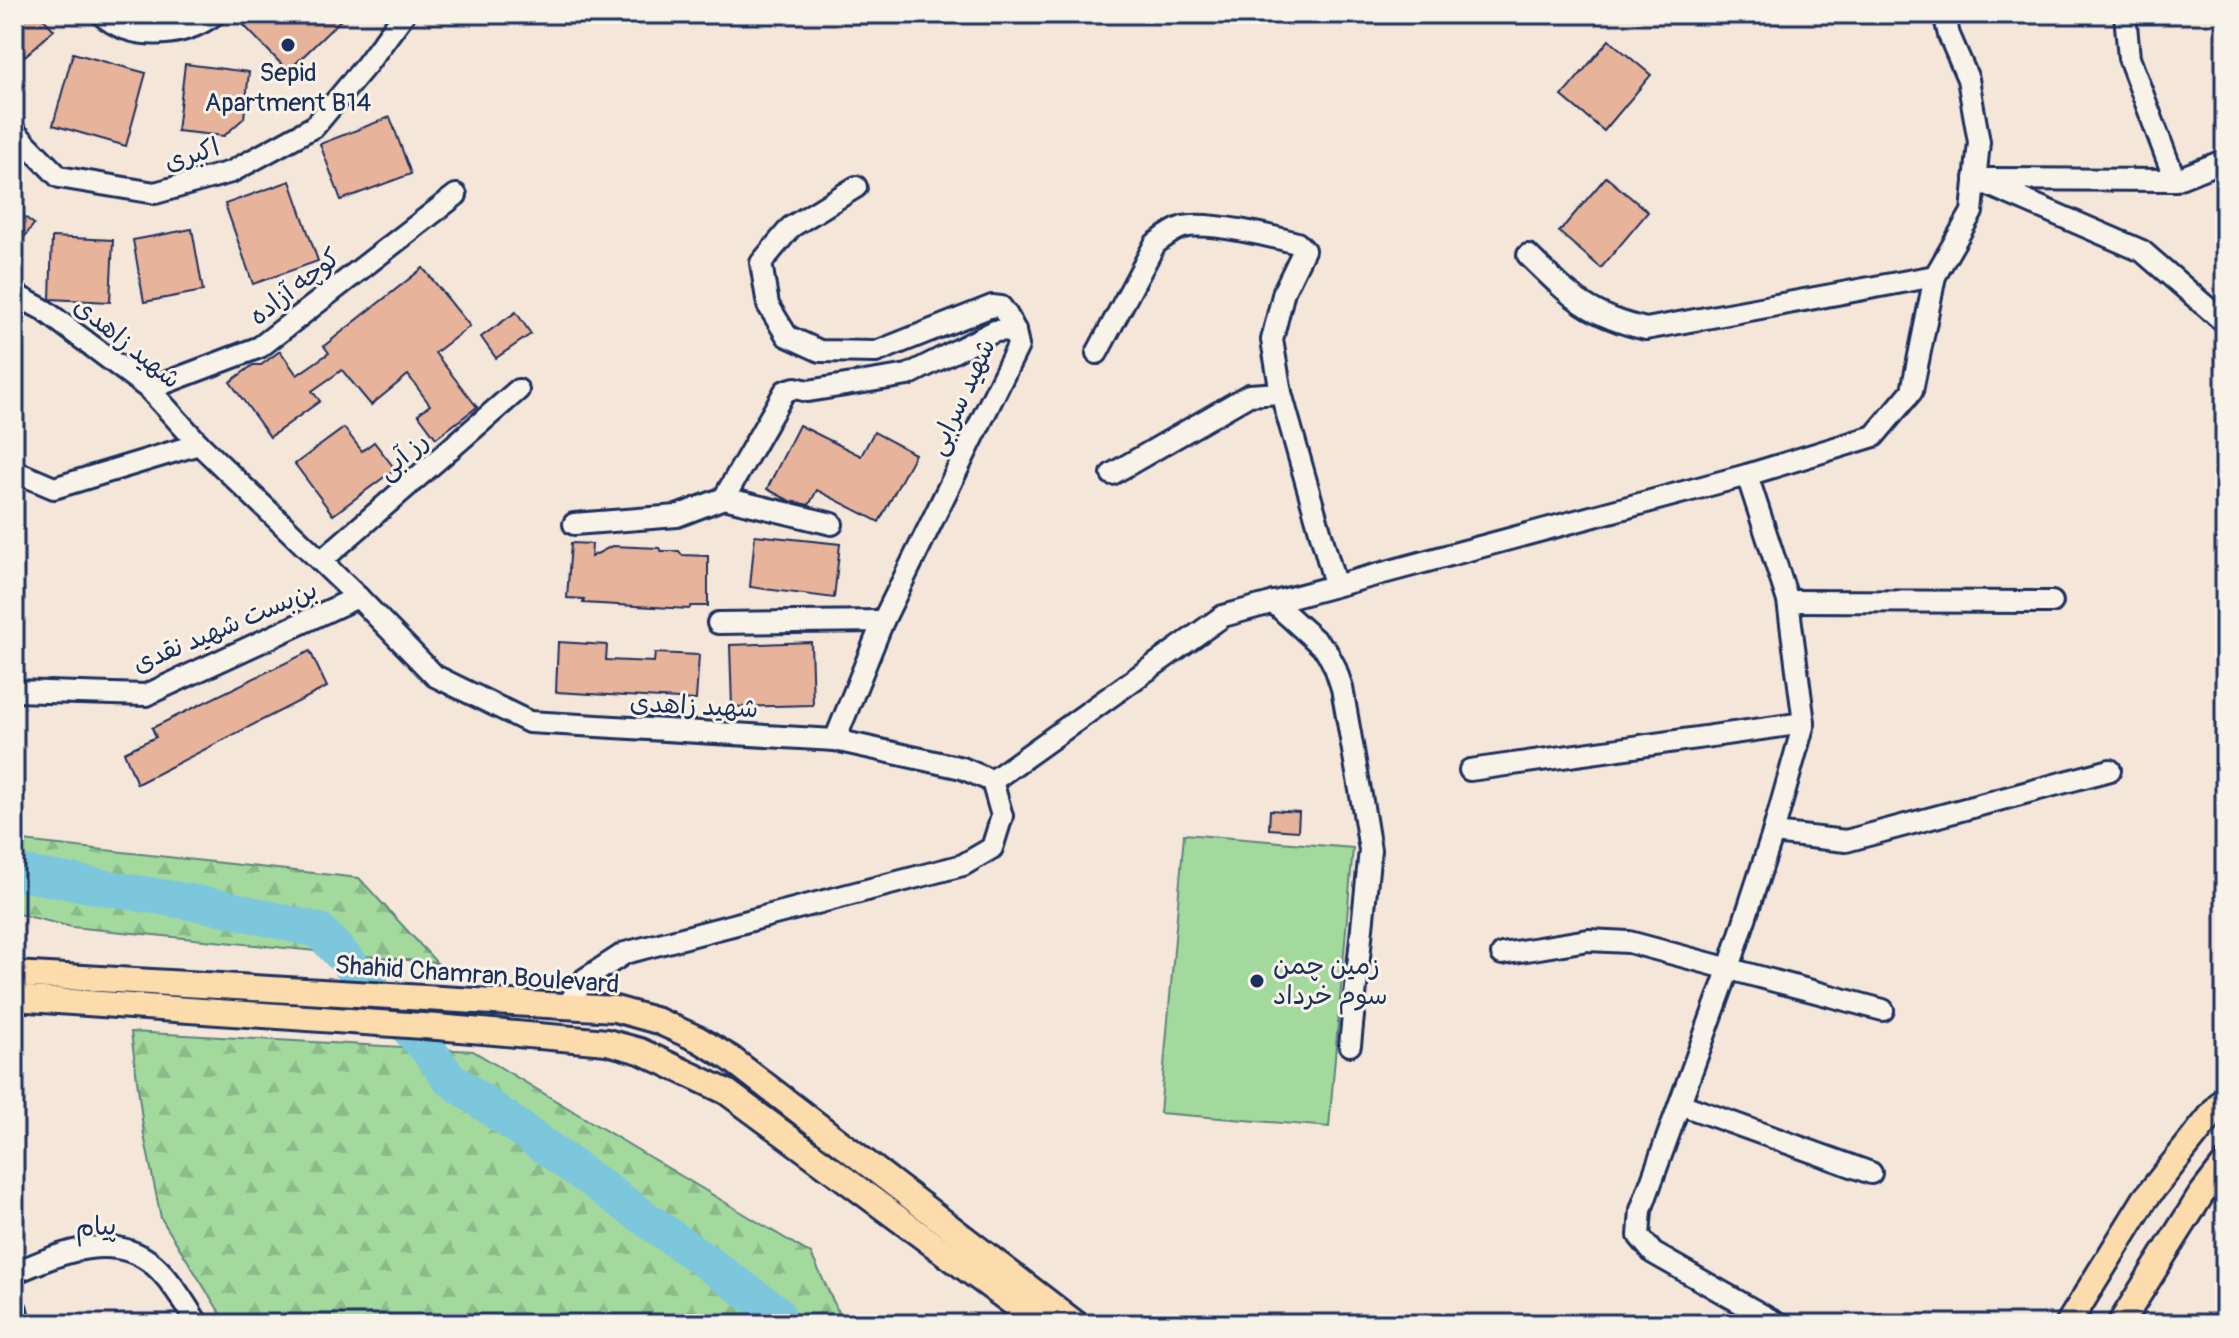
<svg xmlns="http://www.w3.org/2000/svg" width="2239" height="1338" viewBox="0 0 2239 1338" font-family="Pangolin,'Playpen Sans Arabic',sans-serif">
<defs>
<pattern id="forest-firs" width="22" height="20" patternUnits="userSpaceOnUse" patternTransform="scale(2)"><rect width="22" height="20" fill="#a3d99d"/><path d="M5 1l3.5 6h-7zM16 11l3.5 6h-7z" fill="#8cbb8a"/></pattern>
</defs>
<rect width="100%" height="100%" fill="#f4e6d9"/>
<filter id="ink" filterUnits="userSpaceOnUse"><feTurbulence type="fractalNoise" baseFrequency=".0125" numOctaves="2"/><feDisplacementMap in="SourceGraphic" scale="16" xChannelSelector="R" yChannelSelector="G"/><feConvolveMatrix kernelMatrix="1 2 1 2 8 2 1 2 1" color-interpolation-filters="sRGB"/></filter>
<g filter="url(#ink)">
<g fill="url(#forest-firs)" stroke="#5f847e" stroke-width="2">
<polygon points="14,840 359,878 437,963 72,927 14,913"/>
<polygon points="131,1032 473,1051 811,1254 844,1324 227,1324 161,1218 144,1135"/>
</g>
<polygon fill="#a3d99d" stroke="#5f847e" stroke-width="2" points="1184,834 1353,848 1329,1127 1160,1113"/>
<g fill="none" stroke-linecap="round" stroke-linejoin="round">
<polyline stroke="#7dc7dd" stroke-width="36" points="14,872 225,908 320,931 429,1051 449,1078 776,1312 781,1324"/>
</g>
<g fill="#e8b39b" stroke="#1b2f5e" stroke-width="2">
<polygon points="14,14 39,14 54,30 14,66"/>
<polygon points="233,14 347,14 288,71"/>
<polygon points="1609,40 1651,75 1604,131 1562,96"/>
<polygon points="73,53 146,73 126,146 53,125"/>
<polygon points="185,64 249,72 244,118 224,136 177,131"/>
<polygon points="390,117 411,174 341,200 320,144"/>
<polygon points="1606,177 1648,212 1601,268 1559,232"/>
<polygon points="290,181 318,261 253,284 225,204"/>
<polygon points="14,209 34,224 14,251"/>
<polygon points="192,229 203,291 144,302 133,240"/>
<polygon points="52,237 113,240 110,302 50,299"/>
<polygon points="423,268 470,326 435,353 477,407 436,438 418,414 430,405 408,375 371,405 342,370 312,391 320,401 270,437 230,382 253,365 261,365 280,351 297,375 329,353 324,346"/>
<polygon points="516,312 531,334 496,358 481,337"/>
<polygon points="799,425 861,456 874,432 915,454 879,522 817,490 809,505 790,501 767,489"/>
<polygon points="344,428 362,451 374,442 395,469 333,515 295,464"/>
<polygon points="755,535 840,544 834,598 750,587"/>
<polygon points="571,543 592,544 591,557 612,546 659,548 661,551 679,551 682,555 708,556 708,606 691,606 689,609 583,603 584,599 567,598"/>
<polygon points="558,642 607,645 606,660 654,662 655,653 699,655 696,700 556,692"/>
<polygon points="811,642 813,705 732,707 730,645"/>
<polygon points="310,651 327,687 137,784 124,752 156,737 152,728"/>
<polygon points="1270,810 1299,812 1298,831 1269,829"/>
</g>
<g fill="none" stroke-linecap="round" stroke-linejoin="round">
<defs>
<g id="minor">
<path d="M101 14C132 42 183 38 215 14"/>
<polyline points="2125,14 2129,58 2175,180"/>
<polyline points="14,131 59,177 155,193 231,172 315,126 367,64 404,14"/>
<polyline points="1975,179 2142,251 2225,323"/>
<polyline points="1987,179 2175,180 2225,160"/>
<path d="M1528 255C1569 295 1588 316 1646 329L1935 276"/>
<polyline points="14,294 44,310 149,389 199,444 358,597 435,676 529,722 835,740 962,768 992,781 1002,816 992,848 963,865 625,953 585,979 566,1007"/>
<path d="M1097 353 1155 244C1163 238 1173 230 1183 227 1208 221 1271 236 1297 243L1304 250 1284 291 1272 340 1281 393 1335 584"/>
<polyline points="149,389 260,347 456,195"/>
<polyline points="14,471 54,488 199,444"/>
<polyline points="1112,474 1249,395 1281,393"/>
<polyline points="1747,475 1788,601 1804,723 1773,833 1729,968 1641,1210 1639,1236 1653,1253 1778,1324"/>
<polyline points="724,498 832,524"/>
<polyline points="574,524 677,516 724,498 785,391 795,388 808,391 908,375 995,331 1015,330"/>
<polyline points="321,561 518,390"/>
<polyline points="1788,601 2052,602"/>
<polyline points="1273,602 1326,650 1335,667 1342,688 1363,807 1370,850 1350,1045"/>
<polyline points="718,623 883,621"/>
<polyline points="14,691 146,695 358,597"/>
<path d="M835 740 883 621 1018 346C1016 331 1011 319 1001 307L992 306 876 352 820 351 787 336 768 305 761 263 791 227 856 187"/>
<polyline points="1470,770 1804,723"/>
<polyline points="992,781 1223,616 1747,475 1874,436 1912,391 1935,276 1972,212 1979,142 1968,79 1949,35 1944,14"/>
<polyline points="1773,833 1846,841 2110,770"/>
<polyline points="1502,954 1588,940 1629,942 1883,1010"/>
<polyline points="1680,1104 1871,1173"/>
<path d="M14 1273C57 1255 112 1229 154 1265 172 1281 185 1304 198 1324"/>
</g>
<g id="major">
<polyline points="14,974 615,1009 658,1021 698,1039 730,1058 1076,1324"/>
<polyline points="14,998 437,1027 607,1042 640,1051 727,1092 1041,1324"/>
<polyline points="14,1310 17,1324"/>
<polyline points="2068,1324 2145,1199 2225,1098"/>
<polyline points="2120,1324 2201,1195 2225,1164"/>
</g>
</defs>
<use href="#minor" stroke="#1b2f5e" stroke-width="26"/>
<use href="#major" stroke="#1b2f5e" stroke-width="30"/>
<use href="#minor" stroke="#f7f3e8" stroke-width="20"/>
<use href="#major" stroke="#fcdcac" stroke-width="24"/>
</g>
</g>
<g fill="#1b2f5e" stroke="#f7f3e8" stroke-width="3">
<circle cx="288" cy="45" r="8"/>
<circle cx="1257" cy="981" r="8"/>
</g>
<g text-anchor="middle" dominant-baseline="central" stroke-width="6" stroke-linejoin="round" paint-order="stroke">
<g font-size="26" fill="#1b2f5e" stroke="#f7f3e8">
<text x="288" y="73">Sepid<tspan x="288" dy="30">Apartment B14</tspan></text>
<text x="1273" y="966" text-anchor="start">زمین چمن<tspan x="1273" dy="30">سوم خرداد</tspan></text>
</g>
<g font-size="26" fill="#1b2f5e" stroke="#f7f3e8">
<text transform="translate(192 155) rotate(-17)">اکبری</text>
<text transform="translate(295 287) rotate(-38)">کوچه آزاده</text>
<text transform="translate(127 343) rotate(39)">شهید زاهدی</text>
<text transform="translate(962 397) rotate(-65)">شهید سرابی</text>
<text transform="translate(403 456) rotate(-41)">رز آبی</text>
<text transform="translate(225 627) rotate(-23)">بن‌بست شهید نقدی</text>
<text transform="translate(694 706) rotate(3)">شهید زاهدی</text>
<text transform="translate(477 975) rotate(4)">Shahid Chamran Boulevard</text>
<text transform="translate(96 1227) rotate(-2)">پیام</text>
</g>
</g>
<rect width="2239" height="1338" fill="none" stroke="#f7f3e8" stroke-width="48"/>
<rect x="24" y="24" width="2191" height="1290" fill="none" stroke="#1b2f5e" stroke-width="3" filter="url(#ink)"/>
</svg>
